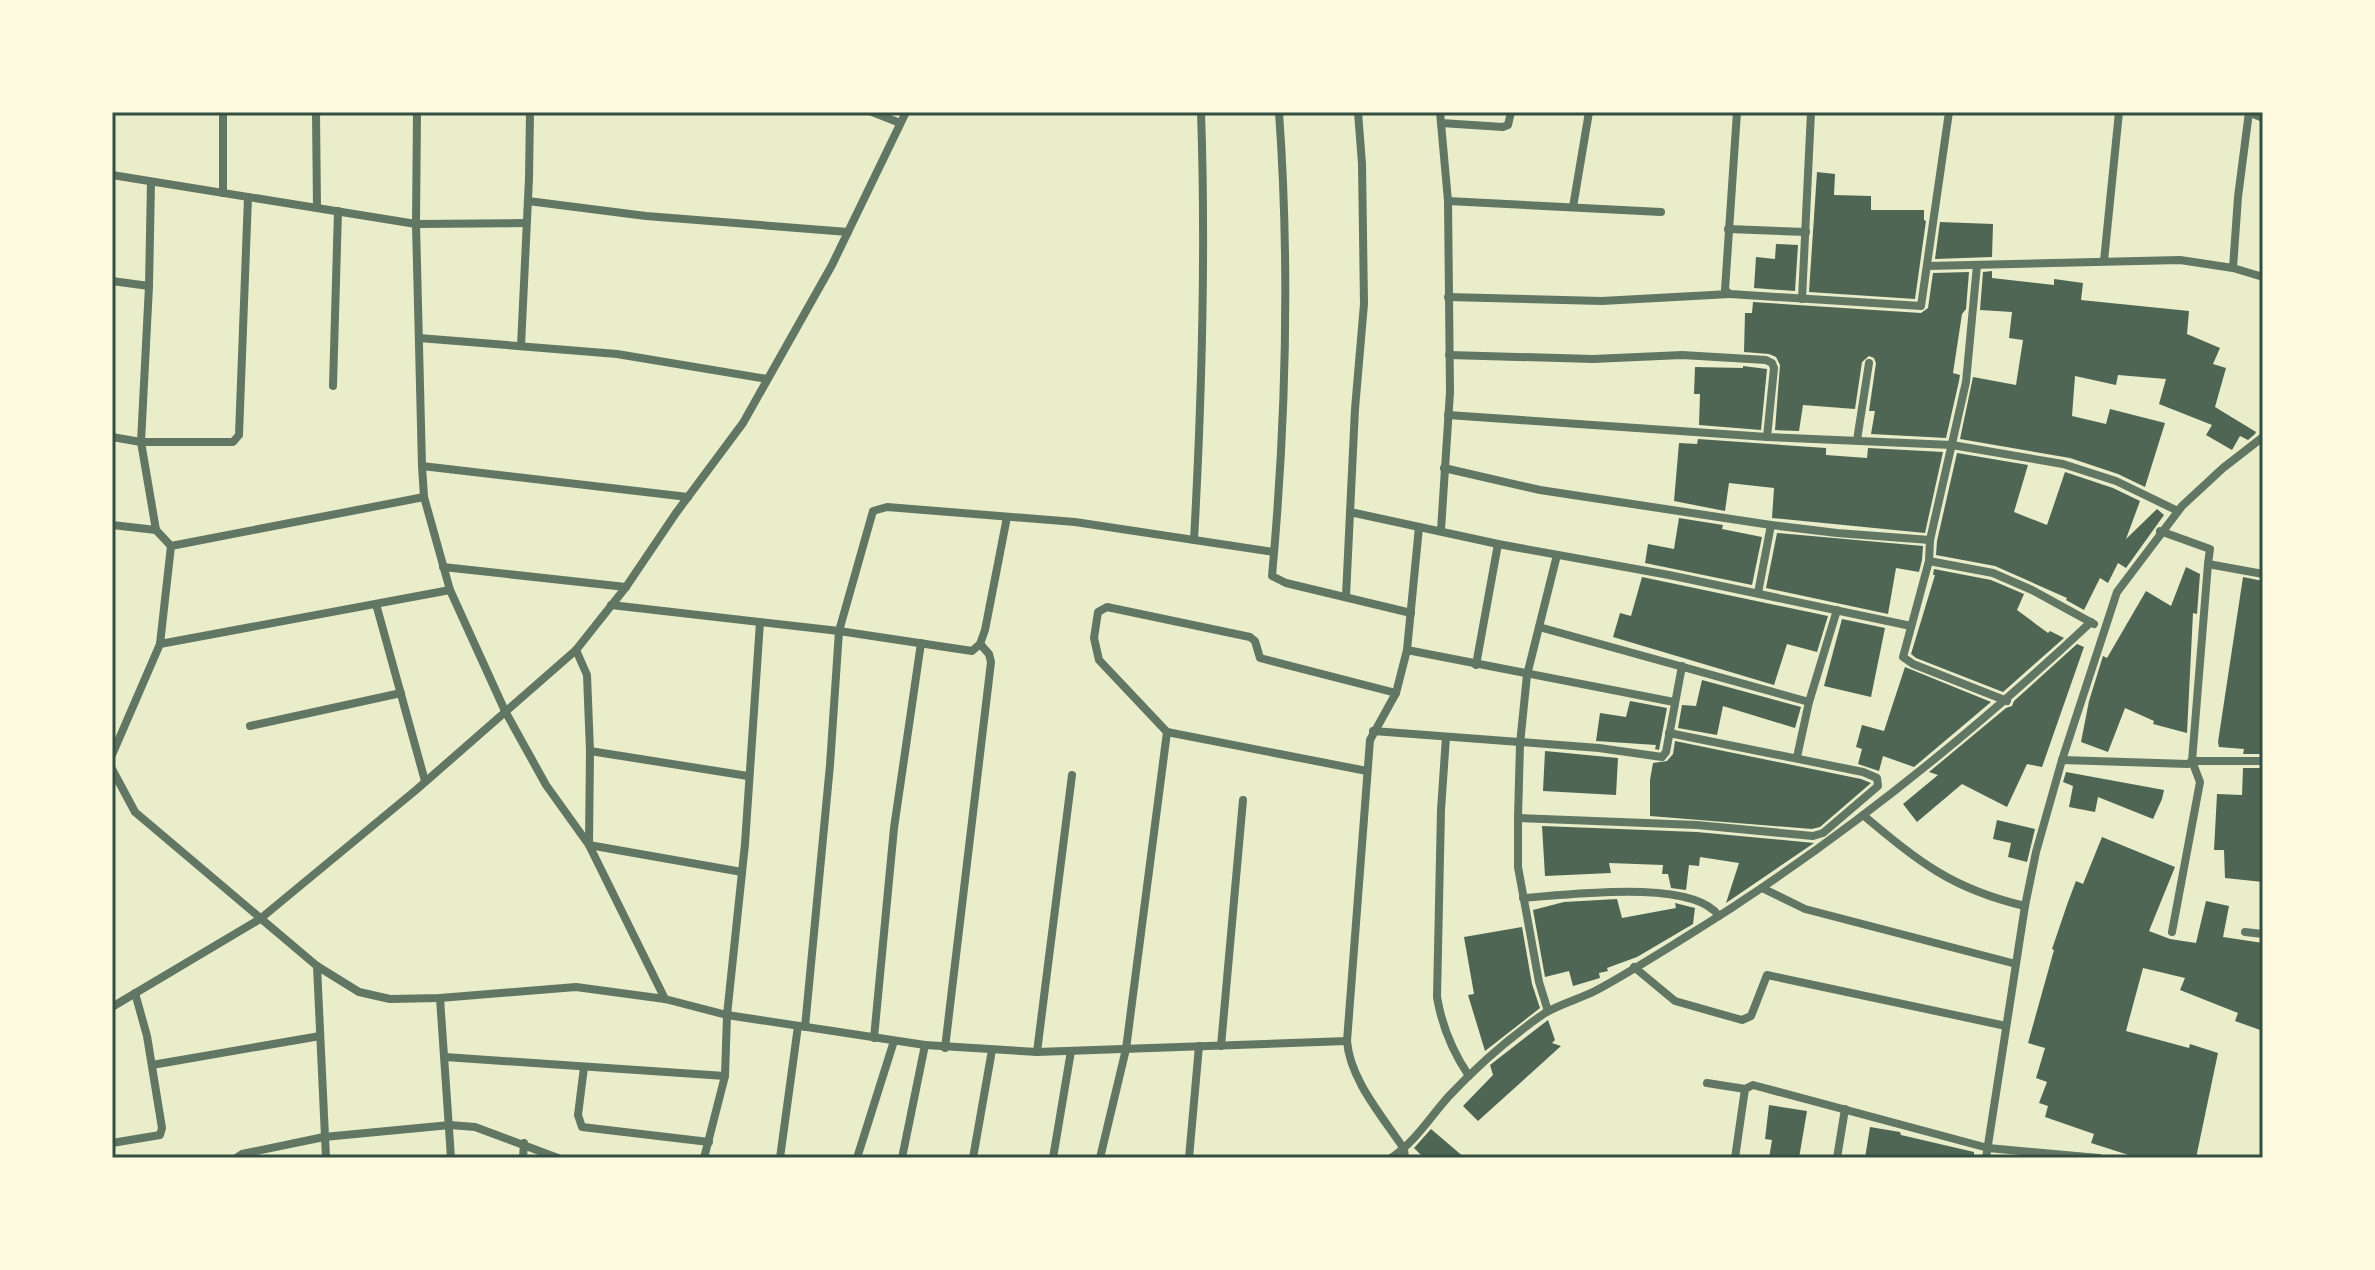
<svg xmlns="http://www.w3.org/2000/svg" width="2375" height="1270" viewBox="0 0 2375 1270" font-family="Cabin,sans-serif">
<rect width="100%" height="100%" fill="#e9edc9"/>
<g fill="#4f6655">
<polygon points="1817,172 1835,174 1834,195 1871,196 1871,210 1924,210 1924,220 1926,221 1915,299 1809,292"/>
<polygon points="1940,222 1993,224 1992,257 1935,259"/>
<polygon points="1776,244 1798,245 1795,291 1754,288 1756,257 1775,259"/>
<polygon points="1992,271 1992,278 2054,285 2054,279 2083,283 2081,300 2189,311 2187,334 2220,348 2213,364 2226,368 2215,407 2256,432 2255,434 2248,440 2240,436 2232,450 2206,435 2212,425 2159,404 2166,379 2118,375 2116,385 2075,376 2072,416 2106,424 2110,409 2165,423 2145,487 2118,474 2070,458 1960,439 1973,377 2016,385 2023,340 2009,338 2012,312 1980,310 1983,272"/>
<polygon points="1969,272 1966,309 1962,314 1953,373 1960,375 1959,381 1946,438 1871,434 1875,411 1869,411 1876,363 1874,358 1869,356 1862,362 1855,409 1803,405 1799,431 1775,430 1780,365 1776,357 1769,354 1744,352 1745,313 1752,313 1753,302 1921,313 1928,308 1933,273"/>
<polygon points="1743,366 1767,369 1761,430 1699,425 1700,394 1694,394 1695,367 1743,368"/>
<polygon points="1698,439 1826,448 1826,455 1867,458 1868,448 1943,452 1925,533 1772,518 1774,488 1729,483 1725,511 1674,501 1679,443 1697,444"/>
<polygon points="1957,453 2028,465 2014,512 2047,525 2065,472 2113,488 2140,501 2126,539 2157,509 2164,515 2126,568 2118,563 2108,583 2100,578 2084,610 2066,600 2067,598 1995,566 1936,555 1937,541"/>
<polygon points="1679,518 1723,525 1722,529 1762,537 1752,585 1645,563 1648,544 1674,549"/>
<polygon points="1777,533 1923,546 1922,560 1919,572 1896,568 1888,614 1766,588"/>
<polygon points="2186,567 2200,574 2197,614 2193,613 2187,733 2153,724 2154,721 2125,708 2108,752 2081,742 2089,701 2103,656 2107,658 2146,591 2171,606"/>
<polygon points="1934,569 1991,580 2024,594 2017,610 2048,633 2050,631 2064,638 2003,692 1916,658 1911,654 1935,575 1933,575"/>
<polygon points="1642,577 1828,616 1817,652 1787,644 1774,685 1613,637 1620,613 1631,616"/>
<polygon points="2243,577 2263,581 2263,754 2243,754 2244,749 2219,747 2218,742"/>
<polygon points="1842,619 1885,628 1871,697 1824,686"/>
<polygon points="2077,644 2084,647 2042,767 2027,764 2007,807 1962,784 1917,822 1903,804 1938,775 1929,772 2006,708 2012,706 2014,701"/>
<polygon points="1905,667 1991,702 1914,767 1883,756 1879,771 1858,764 1862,749 1856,747 1862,725 1884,731"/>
<polygon points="1702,680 1801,707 1795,728 1723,706 1717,735 1678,728 1682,705 1696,706"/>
<polygon points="1630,701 1667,708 1659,750 1655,749 1656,745 1596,741 1600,713 1626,717"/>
<polygon points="1675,741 1861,779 1871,783 1820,827 1812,829 1650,816 1650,780 1653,763 1667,761 1673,754"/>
<polygon points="1545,751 1618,758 1616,795 1543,791"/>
<polygon points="2243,768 2263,768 2263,882 2225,878 2224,850 2214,850 2217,794 2242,795"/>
<polygon points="2066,772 2164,790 2162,799 2153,819 2098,797 2095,812 2069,807 2073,786 2063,782"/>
<polygon points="1997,820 2035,829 2027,862 2008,857 2011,843 1993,839"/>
<polygon points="1542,826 1697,832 1814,843 1726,903 1739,863 1700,857 1699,866 1689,865 1686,890 1671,888 1668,874 1662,874 1663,865 1609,863 1611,873 1545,876"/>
<polygon points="2102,837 2175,867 2149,931 2170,939 2196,943 2206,901 2229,906 2223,937 2263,943 2263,1031 2235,1021 2238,1013 2180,990 2185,978 2143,968 2126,1031 2189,1048 2190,1044 2218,1053 2196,1158 2138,1158 2091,1143 2094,1134 2045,1117 2048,1106 2039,1103 2047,1082 2036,1078 2045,1048 2028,1043 2054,950 2052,949 2068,902 2076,881 2083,884"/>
<polygon points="1617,899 1622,918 1676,908 1675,903 1695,908 1693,924 1637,957 1607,968 1608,971 1599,973 1600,978 1573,986 1569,971 1545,977 1533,910 1564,902"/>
<polygon points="1522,927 1532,984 1540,1008 1485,1051 1468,995 1474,994 1464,937"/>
<polygon points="1548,1020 1555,1040 1552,1043 1561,1046 1478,1121 1463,1106 1493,1075 1490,1065"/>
<polygon points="1769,1105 1807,1111 1799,1158 1769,1158 1772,1140 1765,1139"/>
<polygon points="1870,1127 1900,1132 1901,1135 1974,1152 1974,1158 1865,1158"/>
<polygon points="1431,1129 1465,1158 1424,1158 1414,1148"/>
</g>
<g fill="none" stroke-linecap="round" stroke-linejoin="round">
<g stroke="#617663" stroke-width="8">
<polyline points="223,112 223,193"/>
<polyline points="316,112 317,208"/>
<polyline points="417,112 416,224 422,466 424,497 450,590 505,711 546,785 589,845 665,999"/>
<polyline points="872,112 900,123"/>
<path d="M1279 112C1290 266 1286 422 1272 576L1286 583 1411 613"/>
<polyline points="1440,112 1448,201 1450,392 1441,530"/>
<polyline points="1737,112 1725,290 1730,294 1921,306 1949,112"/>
<polyline points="2248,112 2263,118"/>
<polyline points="1441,123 1503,127 1508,125 1511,112"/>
<polyline points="112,175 416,224 526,223"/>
<polyline points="528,201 646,216 848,232"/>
<polyline points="1448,201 1661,212"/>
<polyline points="1573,207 1589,112"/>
<polyline points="1728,229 1806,232"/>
<polyline points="2104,261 2119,112"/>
<polyline points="1977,265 1966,382 1930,540 1929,561 1903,657 1913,664 2007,701"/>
<polyline points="1928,266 2180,260 2233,268 2263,277"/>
<polyline points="2233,268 2238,197 2249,112"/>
<polyline points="112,281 149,286 151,182"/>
<polyline points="1448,297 1602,301 1730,294"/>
<polyline points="1802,299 1811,112"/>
<polyline points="419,338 617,354 767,379"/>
<polyline points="521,346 529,178 530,112"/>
<polyline points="1449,355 1593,359 1682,355 1766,360 1772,363 1774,368 1767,437"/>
<polyline points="333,386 338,211"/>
<polyline points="1448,415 1767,437 1952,445 2063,464 2116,481 2178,511"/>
<polyline points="112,437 141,442 233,442 239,435 248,197"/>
<polyline points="1857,440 1869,363"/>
<polyline points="422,466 688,497"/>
<polyline points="1444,468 1540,490 1771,525 1837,533 1930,540"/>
<polyline points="1350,512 1498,544 1669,575 1911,626"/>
<polyline points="112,525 156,530"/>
<polyline points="2160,531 2210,549 2208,564 2263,574"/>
<path d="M1194 540C1202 396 1206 256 1201 112"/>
<polyline points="171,546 424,497"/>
<polyline points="1929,561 1993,573 2032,590 2094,624"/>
<polyline points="443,567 626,587"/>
<polyline points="1758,593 1771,525"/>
<polyline points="1346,596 1355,409 1364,304 1362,164 1358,112"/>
<polyline points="376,604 425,781"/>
<polyline points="611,605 839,631 972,651 980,644 985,630 1007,517"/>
<polyline points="1539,627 1809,702"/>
<polyline points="160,644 450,590"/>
<polyline points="576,650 587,675 590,751 589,845 742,872"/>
<polyline points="1407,650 1674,702"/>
<polyline points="1476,665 1498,544"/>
<polyline points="250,726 401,693"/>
<polyline points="1373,731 1599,748 1662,757 1666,752 1682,666"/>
<path d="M1446 737 1441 810 1437 997C1442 1027 1452 1051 1469 1076"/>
<polyline points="590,751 748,776"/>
<polyline points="112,755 160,644 171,546 156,530 141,442 149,286"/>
<polyline points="1797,757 1809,702 1837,610"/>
<polyline points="2062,760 2188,764 2192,761 2263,761"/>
<polyline points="112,769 135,812 317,966 359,992 390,999 440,998 576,987 665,999 727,1015 925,1045 1037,1052 1347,1041"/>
<polyline points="1367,771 1167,732 1099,660 1094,638 1098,612 1107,607 1250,637 1255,641 1260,658 1396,693"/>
<path d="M1863 815C1919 862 1952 889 2025 906"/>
<polyline points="1518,818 1697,825 1813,836 1823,833 1878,786 1877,778 1863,772 1669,733"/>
<polyline points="1762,888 1805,909 2016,964"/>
<path d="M1523 898C1566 895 1693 878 1719 916"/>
<polyline points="2172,932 2200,782 2192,761 2208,564"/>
<polyline points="2245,932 2263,934"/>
<polyline points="317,966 326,1158"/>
<polyline points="1634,967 1675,1001 1742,1020 1751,1016 1767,975 2006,1026"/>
<polyline points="440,998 451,1158"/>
<polyline points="112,1007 260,919 416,790 576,650 626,587 676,513 743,423 832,265 906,112"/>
<polyline points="1548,1011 1539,982 1518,867 1518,818 1520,744 1527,675 1557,555"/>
<polyline points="805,1027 830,765 839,631 873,511 887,507 1075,522 1274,552"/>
<polyline points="874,1038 894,828 921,643"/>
<polyline points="1221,1046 1243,800"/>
<polyline points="945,1048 991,662 989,654 980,644"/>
<polyline points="1037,1052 1072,775"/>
<polyline points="445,1057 725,1076"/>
<polyline points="152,1065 320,1036"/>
<polyline points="584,1067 578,1115 582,1127 709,1142"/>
<polyline points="1707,1083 1745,1089 1753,1085 1988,1148 2099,1158"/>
<polyline points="112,1143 160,1135 162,1128 147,1036 135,993"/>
<polyline points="236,1158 242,1154 324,1137 450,1125 475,1127 558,1158"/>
<polyline points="523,1158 524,1143"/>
<polyline points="704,1158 725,1076 727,1015 745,844 760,622"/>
<polyline points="780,1158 798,1026"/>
<polyline points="857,1158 894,1041"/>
<polyline points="902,1158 925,1045"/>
<polyline points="973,1158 992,1050"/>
<polyline points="1053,1158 1071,1051"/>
<polyline points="1100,1158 1126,1049 1167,732"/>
<polyline points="1189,1158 1199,1046"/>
<path d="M1391 1158C1415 1142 1430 1117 1449 1096 1478 1065 1510 1037 1545 1013 1560 1004 1579 999 1595 991 1625 975 1655 956 1684 938 1832 847 1964 741 2091 622"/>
<path d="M1405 1158 1404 1149C1383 1117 1350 1080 1347 1041L1370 740 1396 693 1407 650 1419 527"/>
<polyline points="1735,1158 1745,1089"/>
<polyline points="1837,1158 1845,1109"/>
<polyline points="1986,1158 2025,906 2036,852 2062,760 2117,592 2182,506 2223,468 2263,437"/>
</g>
</g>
<rect width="2375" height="1270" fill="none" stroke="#fefae0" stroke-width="228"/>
<rect x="114" y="114" width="2147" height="1042" fill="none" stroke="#344e41" stroke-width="3"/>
</svg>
